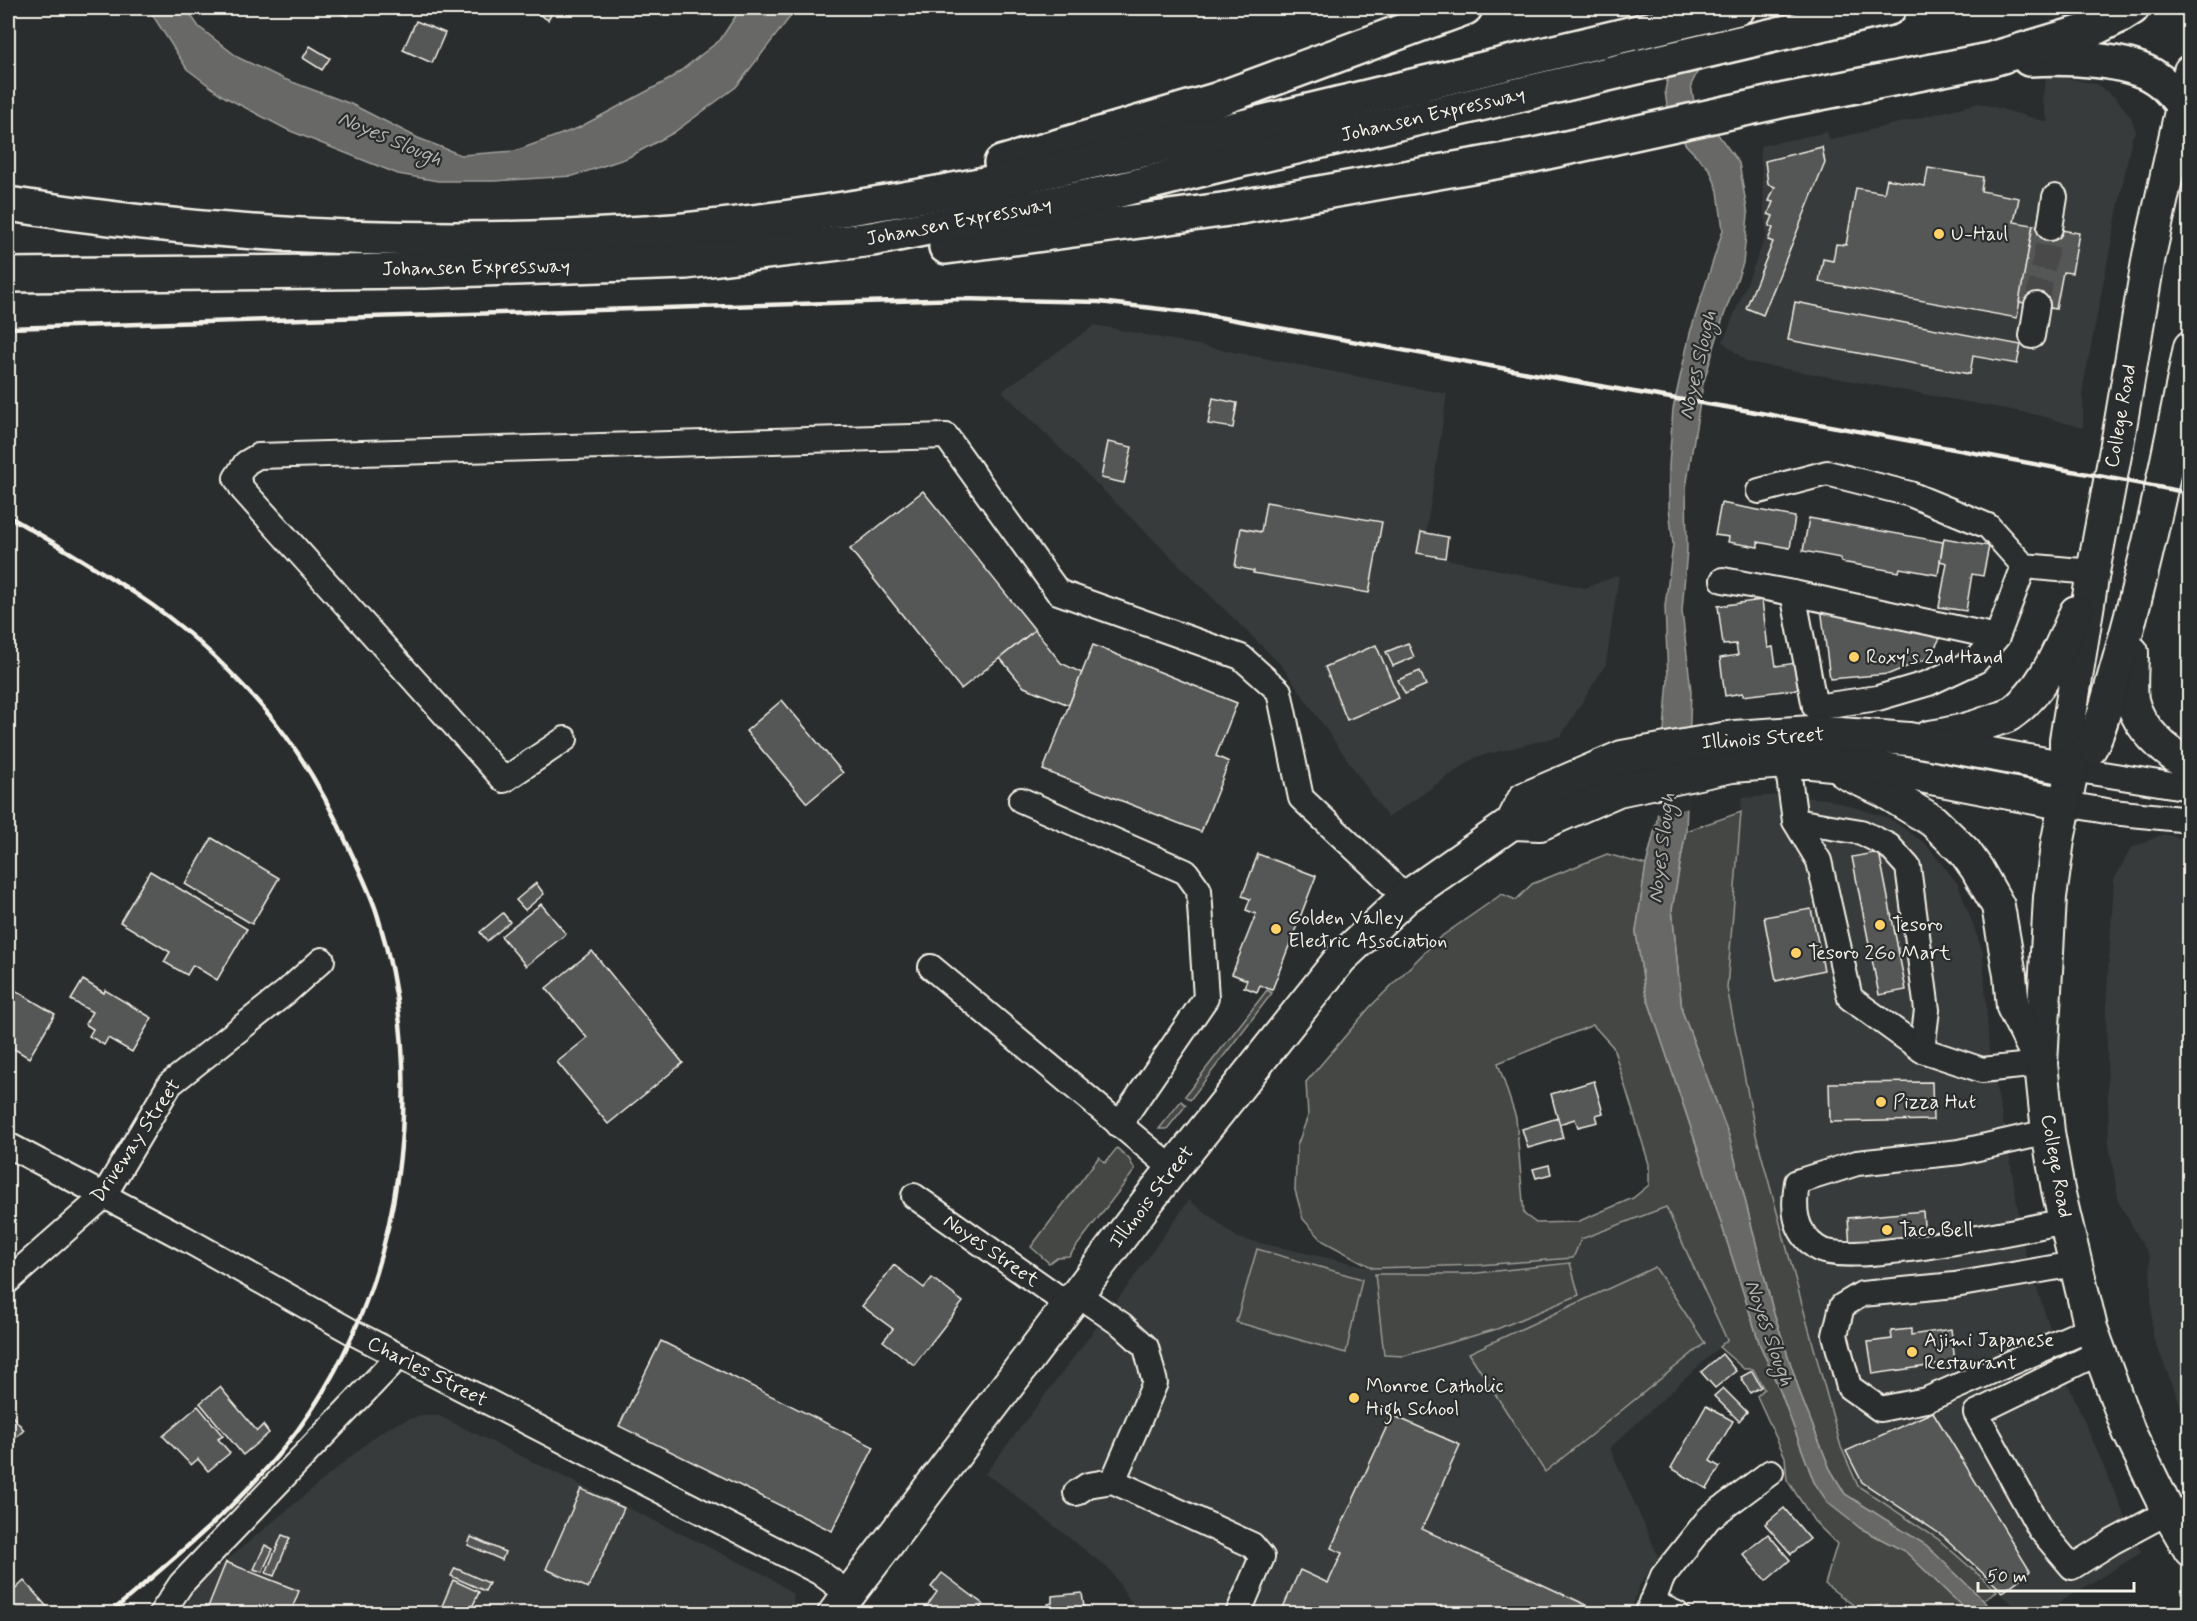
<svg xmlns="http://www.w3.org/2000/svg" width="2197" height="1621" viewBox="0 0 2197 1621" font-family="Mynerve,sans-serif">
<rect width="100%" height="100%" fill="#2a2d2e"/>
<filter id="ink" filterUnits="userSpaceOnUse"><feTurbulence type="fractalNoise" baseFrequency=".0167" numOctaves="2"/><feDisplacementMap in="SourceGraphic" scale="12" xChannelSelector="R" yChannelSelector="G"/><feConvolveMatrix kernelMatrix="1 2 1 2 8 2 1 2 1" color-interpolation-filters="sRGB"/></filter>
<g filter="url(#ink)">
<g fill="#373a3a">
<polygon points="2047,74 2096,84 2116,98 2131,117 2136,131 2132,137 2083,387 2083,428 2038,415 1747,362 1723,342 1766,236 1760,146 1827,132 1830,140 1979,103 2048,122 2042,99"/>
<polygon points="1095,325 1447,394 1423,554 1585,588 1619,575 1606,664 1561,736 1476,757 1388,818 1282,666 1002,391"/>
<polygon points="1779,795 1827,799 1889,818 1926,844 1958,884 1983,952 1989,1050 2009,1153 2025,1253 2069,1386 2141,1553 2042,1613 2022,1613 1938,1539 1858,1486 1841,1447 1756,1135 1727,988 1742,798"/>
<polygon points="2163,834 2189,840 2189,1425 2152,1335 2150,1257 2119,1203 2109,1145 2106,1007 2114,880 2131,848"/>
<polygon points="1189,1200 1238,1238 1373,1268 1580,1239 1666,1207 1727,1340 1610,1448 1659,1558 1640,1584 1630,1613 1138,1613 1110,1570 1002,1485 985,1474 1124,1291"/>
<polygon points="422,1415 439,1416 768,1576 793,1594 795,1613 187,1614 186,1606 191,1590 378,1434 395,1424"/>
</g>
<g fill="#444645" stroke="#9c9c96" stroke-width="1.5" fill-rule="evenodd">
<polygon points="1741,812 1727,988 1756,1135 1841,1447 1858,1486 1938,1539 1997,1591 1983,1600 1926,1545 1845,1494 1830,1469 1802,1399 1772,1307 1729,1136 1682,1011 1672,909 1686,831"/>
<path d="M1607 854 1646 865 1636 932 1645 991 1689 1122 1760 1345 1781 1393 1814 1482 1860 1528 1906 1552 1969 1613H1894L1887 1604 1860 1610 1825 1584 1837 1544 1814 1521 1787 1480 1785 1457 1757 1396 1764 1389 1753 1369H1744L1719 1347 1727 1340 1666 1207 1581 1239 1573 1258 1479 1265 1373 1268 1323 1241 1303 1219 1295 1190 1297 1146 1308 1116 1306 1082 1370 1007 1439 938 1502 894 1516 900 1532 884ZM1593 1025 1613 1047 1649 1164V1185L1633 1198 1577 1222 1536 1223 1524 1214 1516 1118 1498 1063Z"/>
<polygon points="1267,990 1272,993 1190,1100 1185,1096"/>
<polygon points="1181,1101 1186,1105 1167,1129 1159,1129"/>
<polygon points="1117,1148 1129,1159 1135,1170 1069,1256 1057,1257 1049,1263 1031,1247 1099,1157 1105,1163"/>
<polygon points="1257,1249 1362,1279 1346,1353 1236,1322"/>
<polygon points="1570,1263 1579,1295 1497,1329 1404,1356 1384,1355 1375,1274 1468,1274"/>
<polygon points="1655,1267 1705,1343 1545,1472 1469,1353"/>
</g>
<g fill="#676866" stroke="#9f9f9a" stroke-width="1.5">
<polygon points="148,8 186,8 199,27 239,58 284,79 351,104 418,138 461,155 515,151 578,128 670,79 720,40 741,8 797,8 736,87 673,133 627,158 573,176 494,181 438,181 398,174 288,130 223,96 187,69"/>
<polygon points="1681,8 1729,8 1691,85 1694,102 1739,163 1748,215 1743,263 1723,318 1703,384 1686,488 1687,549 1682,611 1691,691 1686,831 1672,909 1682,1011 1729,1136 1772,1307 1802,1399 1830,1469 1845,1494 1926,1545 1983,1600 1993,1613 1969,1613 1906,1552 1860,1528 1828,1503 1814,1482 1781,1393 1760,1345 1689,1122 1645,991 1636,932 1646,865 1657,820 1668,679 1665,606 1673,545 1669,507 1669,466 1673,409 1690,333 1723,230 1718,191 1710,170 1686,145 1668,113 1665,91"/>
</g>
<polygon fill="#2a2d2e" points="1692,728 1690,808 1654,814 1660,733"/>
<g fill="#555756" stroke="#f4f1e8" stroke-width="1.5">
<polygon points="333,8 351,8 348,16 332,10"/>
<polygon points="537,8 555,8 548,20 535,12"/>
<polygon points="557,8 573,8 569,14"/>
<polygon points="416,21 445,33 432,63 403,50"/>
<polygon points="310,46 330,58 322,70 303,58"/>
<polygon points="1822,147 1825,163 1763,315 1746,308 1773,242 1768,240 1773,228 1769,226 1773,216 1768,214 1773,202 1769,201 1775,187 1768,184 1765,161"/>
<polygon points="1928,168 1983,177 1981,191 2019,198 2014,222 2033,225 2017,318 1819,282 1823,259 1833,261 1836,244 1846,245 1856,188 1884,193 1887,179 1925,186"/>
<polygon points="2033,225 2079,233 2072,273 2063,272 2056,309 2019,302"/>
<polygon points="1795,302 2021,345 2017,364 1973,356 1970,374 1788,340"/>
<polygon points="1213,398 1237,403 1233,428 1208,424"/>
<polygon points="1108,442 1132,447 1124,483 1101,478"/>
<polygon points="923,491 1035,630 961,689 850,549"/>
<polygon points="1266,502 1382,522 1369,593 1253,573 1254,571 1235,567 1241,528 1261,532"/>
<polygon points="1721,503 1795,517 1790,548 1758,542 1758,547 1728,542 1729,537 1715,535"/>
<polygon points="1809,518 1943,542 1938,575 1900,568 1899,572 1841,562 1841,558 1803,551"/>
<polygon points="1421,532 1448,537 1445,558 1417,553"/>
<polygon points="1944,538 1989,546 1983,576 1972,574 1966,611 1939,607 1947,563 1940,561"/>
<polygon points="1762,600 1768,648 1773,647 1776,666 1803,662 1806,688 1743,696 1743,693 1725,696 1720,658 1738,655 1736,644 1723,645 1718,606"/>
<polygon points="1821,607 1944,631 1929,658 1889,674 1830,679"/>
<polygon points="1035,630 1061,663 1082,673 1069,705 1024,687 1000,658"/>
<polygon points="1408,643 1414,657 1393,666 1386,652"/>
<polygon points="1093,645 1237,703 1216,756 1229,762 1201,832 1043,770"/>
<polygon points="1376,645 1399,698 1347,720 1325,667"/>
<polygon points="1420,671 1426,685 1405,694 1398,680"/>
<polygon points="782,700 843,773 807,803 746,731"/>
<polygon points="212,838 279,878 252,924 185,884"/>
<polygon points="1879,852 1906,990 1879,995 1852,857"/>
<polygon points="1258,854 1316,876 1272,990 1260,985 1257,992 1244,987 1247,980 1232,974 1256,914 1246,910 1250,899 1242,896"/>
<polygon points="150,871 247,929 217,980 193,965 187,975 164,962 170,952 120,922"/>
<polygon points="536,883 544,894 525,910 516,900"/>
<polygon points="541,904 566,934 526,966 501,936"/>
<polygon points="1811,909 1824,970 1776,981 1764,917"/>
<polygon points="503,913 510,922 487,941 480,932"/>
<polygon points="592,951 683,1063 608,1124 557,1062 587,1038 546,988"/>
<polygon points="83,980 104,993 105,990 152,1018 132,1052 108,1038 104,1045 89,1036 93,1029 85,1024 92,1012 71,1000"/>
<polygon points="8,986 55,1014 29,1058 8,1045"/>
<polygon points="2190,998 2190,1077 2185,999"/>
<polygon points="1594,1081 1603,1113 1596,1115 1598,1122 1578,1127 1575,1119 1559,1124 1551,1094"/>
<polygon points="1932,1082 1933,1120 1830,1122 1829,1083"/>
<polygon points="1558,1118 1563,1138 1528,1148 1522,1129"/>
<polygon points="1549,1165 1551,1174 1536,1178 1533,1169"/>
<polygon points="1923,1211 1925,1241 1850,1248 1848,1218"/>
<polygon points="894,1265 924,1288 932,1278 963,1302 914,1365 883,1341 893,1329 862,1306"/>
<polygon points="1911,1329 1911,1335 1951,1329 1955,1362 1873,1374 1868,1342 1892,1339 1891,1331"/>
<polygon points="661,1341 874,1447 832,1531 619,1426"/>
<polygon points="1722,1354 1736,1371 1715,1388 1701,1372"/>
<polygon points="1752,1371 1761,1387 1750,1393 1741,1377"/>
<polygon points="220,1387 257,1431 263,1425 269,1433 243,1455 200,1403"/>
<polygon points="1723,1388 1747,1412 1739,1421 1714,1396"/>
<polygon points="198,1406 223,1436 218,1439 230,1453 208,1471 198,1459 191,1465 163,1436"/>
<polygon points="1706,1406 1733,1421 1710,1461 1720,1467 1707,1489 1671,1468"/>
<polygon points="8,1411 24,1430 8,1445"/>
<polygon points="1933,1412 2030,1571 2003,1592 1943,1536 1862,1482 1846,1451"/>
<polygon points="1392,1415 1460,1445 1422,1529 1606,1614 1280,1614 1300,1570 1328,1583 1342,1553 1331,1548"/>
<polygon points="581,1489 624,1508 588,1588 546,1569"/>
<polygon points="1784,1508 1810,1539 1791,1554 1765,1524"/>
<polygon points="1768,1534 1790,1560 1766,1581 1743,1554"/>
<polygon points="282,1535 290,1538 274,1576 266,1573"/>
<polygon points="471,1537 505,1552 502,1560 468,1545"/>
<polygon points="265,1545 273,1549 262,1572 254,1569"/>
<polygon points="226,1562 299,1591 290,1614 206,1612"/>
<polygon points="455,1568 489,1583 485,1591 451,1576"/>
<polygon points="942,1573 983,1604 976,1614 965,1614 962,1611 959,1614 929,1614 924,1610 937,1592 931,1587"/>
<polygon points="453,1580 479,1592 469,1614 453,1614 454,1612 442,1606"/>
<polygon points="24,1581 49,1609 44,1614 8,1614 8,1596"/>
<polygon points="1082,1593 1085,1614 1049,1614 1048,1604 1052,1603 1052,1596"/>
</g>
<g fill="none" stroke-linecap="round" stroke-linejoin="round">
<polyline stroke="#484a4a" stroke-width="24" stroke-dasharray="24 12" stroke-linecap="butt" points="2037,305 2050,228"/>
<defs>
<g id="minor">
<polyline points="2050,228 2055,197"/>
<polyline points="2032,336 2037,305"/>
<polyline points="1759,491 1827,473 1910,494 1988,526 2024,566 2093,572"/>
<polyline points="1723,580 1793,593"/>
<polyline points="1997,637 1793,593 1815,707 1878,698 1929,683 1976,661 1997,637 2024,566"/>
<polyline points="565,739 504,780 243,490 236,478 246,463 258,456 946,436 1058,592 1241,657 1279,691 1301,798 1380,872 1405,898"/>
<polyline points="1787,762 1795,821 1819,861 1850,998 1922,1050 1982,1070 2041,1064"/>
<polyline points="2072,769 2190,788"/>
<polyline points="1021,800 1186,872 1199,890 1206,998 1119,1125"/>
<polyline points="2066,804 2112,812 2190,820"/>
<polyline points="1795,821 1861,832 1889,846 1908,867 1927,1010 1922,1050"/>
<polyline points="931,967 1173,1169"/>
<path d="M2048 1132 1960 1152 1857 1163 1797 1182C1793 1207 1793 1231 1817 1248 1847 1268 2023 1229 2066 1221"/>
<polyline points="8,1145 184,1238 354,1333 819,1572 849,1594"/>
<polyline points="914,1196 1069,1305"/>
<polyline points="2075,1264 1955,1285 1862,1294 1842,1306 1835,1335 1849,1387 1880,1409 1926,1400 2091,1328"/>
<polyline points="8,1281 103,1197 170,1084 285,993 322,960"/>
<polyline points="1077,1294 1122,1325 1146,1347 1155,1383 1113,1481"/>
<polyline points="2100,1352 1976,1413 2040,1529 2072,1567 2112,1542 2168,1512"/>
<polyline points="1076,1493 1088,1485 1113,1481 1252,1545 1262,1557 1238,1614"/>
<polyline points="1651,1602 1677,1614"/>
<polyline points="161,1614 181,1584 398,1357"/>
<polyline points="1647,1614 1663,1576 1709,1518 1771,1472"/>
</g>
<g id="major">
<polyline points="2190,71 2149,256 2118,439 2093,572 2066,740 2066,747 2074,760 2058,840 2050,897 2041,1064 2048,1132 2058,1190 2091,1328 2129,1432 2168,1512 2190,1550"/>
<path d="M2132 652C2132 667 2130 685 2132 700 2138 728 2166 752 2190 766"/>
<path d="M1929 737C1951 734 1971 729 1992 721 1997 719 2004 718 2009 715 2044 691 2060 649 2076 612"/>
<path d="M2074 760C2078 757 2085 754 2089 750 2098 739 2110 692 2114 677 2146 568 2168 458 2190 347"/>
<polyline points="1846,773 1884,791 1933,821 1965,852 1977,869 1998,906 2010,975 2013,1007 2040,1061"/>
<polyline points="1512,823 1540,824 1618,790 1732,766 1787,762 1811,762 1885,769 2066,804"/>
<polyline points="834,1614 1157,1189 1341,958 1405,898 1512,823 1524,799 1622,757 1734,737 1812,732 1909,739 2072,769"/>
</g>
<g id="highway">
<path d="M2029 59C2063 57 2128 58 2156 78 2167 85 2174 95 2182 104"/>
<polyline points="1001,163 1216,100 1465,8"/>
<path d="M8 204C191 233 376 244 562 237 606 235 650 234 694 229 899 207 1100 162 1300 113 1446 78 1592 43 1738 8"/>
<polyline points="946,247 1229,209 1534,155 1785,100 1989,60 2093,29 2121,15 2132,8"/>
<polyline points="8,275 425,271 686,262 872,239 1116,191 1211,167 1889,8"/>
</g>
</defs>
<use href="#minor" stroke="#f4f1e8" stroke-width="28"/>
<use href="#major" stroke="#f4f1e8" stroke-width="36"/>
<use href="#highway" stroke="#f4f1e8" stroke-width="38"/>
<use href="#minor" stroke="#2a2d2e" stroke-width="24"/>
<use href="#major" stroke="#2a2d2e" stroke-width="32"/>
<use href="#highway" stroke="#2a2d2e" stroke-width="33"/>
<g stroke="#f4f1e8" stroke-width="4.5">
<polyline points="8,328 962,299 1099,302 1196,313 1634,392 1750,411 2190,493"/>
<path d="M8 516C51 541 94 566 136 594 182 624 223 662 259 703 297 745 326 796 349 848 359 870 371 893 378 917 428 1079 404 1269 311 1411 258 1491 181 1552 109 1614"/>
</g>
</g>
</g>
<g fill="#ffd166" stroke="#2a2d2e" stroke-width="2">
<circle cx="1939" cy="234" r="6"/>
<circle cx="1854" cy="657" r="6"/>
<circle cx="1880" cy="925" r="6"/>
<circle cx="1276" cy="929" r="6"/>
<circle cx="1796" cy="953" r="6"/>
<circle cx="1881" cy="1102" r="6"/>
<circle cx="1887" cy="1230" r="6"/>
<circle cx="1912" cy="1352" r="6"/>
<circle cx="1354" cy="1398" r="6"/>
</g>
<g text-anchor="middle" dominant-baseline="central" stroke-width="4.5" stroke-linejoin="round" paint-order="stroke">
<g font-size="20" fill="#f4f1e8" stroke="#2a2d2e">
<text transform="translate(1433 115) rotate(-13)">Johansen Expressway</text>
<text transform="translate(959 222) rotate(-11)">Johansen Expressway</text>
<text transform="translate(476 268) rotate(-1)">Johansen Expressway</text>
<text transform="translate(2121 416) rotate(-80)">College Road</text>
<text transform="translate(1763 739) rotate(-4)">Illinois Street</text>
<text transform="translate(136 1141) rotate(-56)">Driveway Street</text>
<text transform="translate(2056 1166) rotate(80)">College Road</text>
<text transform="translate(1152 1197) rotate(-52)">Illinois Street</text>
<text transform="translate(991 1251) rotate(35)">Noyes Street</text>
<text transform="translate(427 1372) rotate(27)">Charles Street</text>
</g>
<g font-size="20" fill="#f4f1e8" stroke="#2a2d2e" text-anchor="start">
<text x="1951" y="234">U-Haul</text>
<text x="1866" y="657">Roxy's 2nd Hand</text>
<text x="1288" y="918">Golden Valley<tspan x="1288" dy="23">Electric Association</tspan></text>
<text x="1892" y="925">Tesoro</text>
<text x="1808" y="953">Tesoro 2Go Mart</text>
<text x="1893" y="1102">Pizza Hut</text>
<text x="1899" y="1230">Taco Bell</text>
<text x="1924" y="1340">Ajimi Japanese<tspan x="1924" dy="23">Restaurant</tspan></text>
<text x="1366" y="1386">Monroe Catholic<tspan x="1366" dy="23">High School</tspan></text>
</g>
<g font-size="21" font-style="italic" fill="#b5b3ae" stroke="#2a2d2e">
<text transform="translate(390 139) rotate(23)">Noyes Slough</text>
<text transform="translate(1698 365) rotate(-77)">Noyes Slough</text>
<text transform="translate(1662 848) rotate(-83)">Noyes Slough</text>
<text transform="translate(1769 1333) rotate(71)">Noyes Slough</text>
</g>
</g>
<rect width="2197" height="1621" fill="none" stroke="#2a2d2e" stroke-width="30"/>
<rect x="15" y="15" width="2167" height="1591" fill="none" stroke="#f4f1e8" stroke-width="2" filter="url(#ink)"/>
<path d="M1978 1582v9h156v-9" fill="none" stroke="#f4f1e8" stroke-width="3"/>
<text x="1987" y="1582" font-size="18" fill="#f4f1e8" stroke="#2a2d2e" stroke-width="4.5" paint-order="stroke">50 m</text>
</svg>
